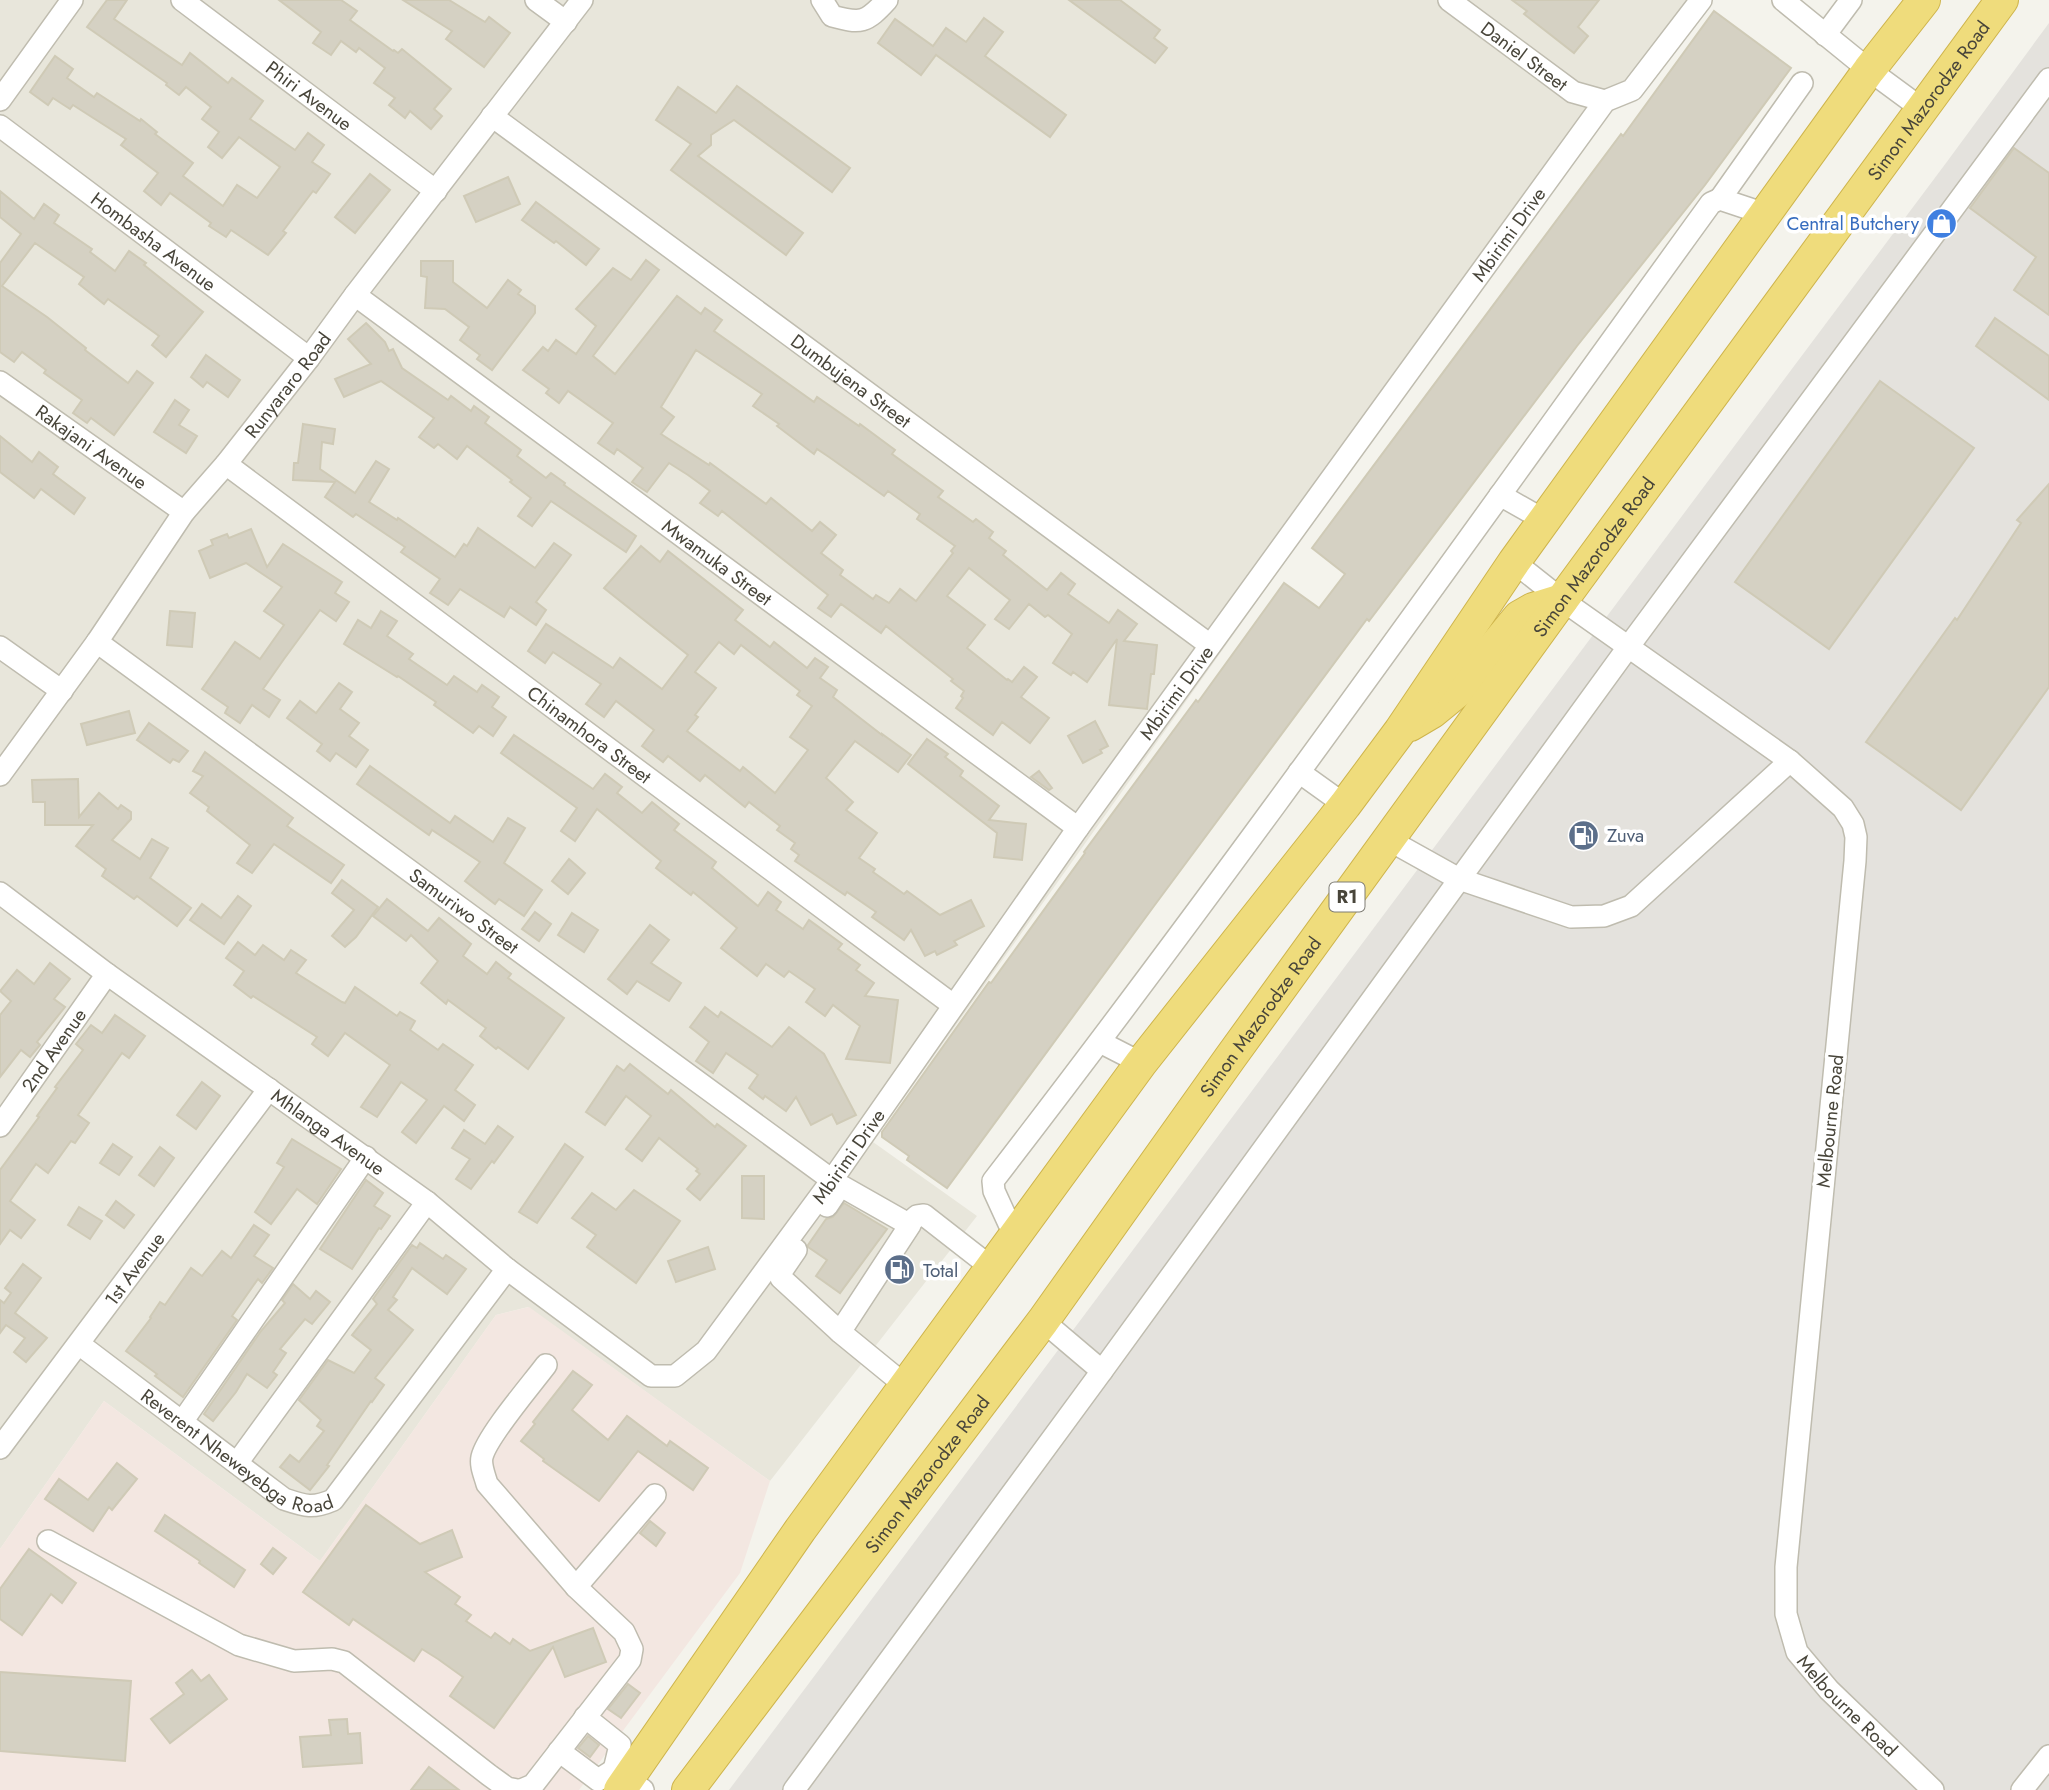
<svg xmlns="http://www.w3.org/2000/svg" width="2049" height="1790" viewBox="0 0 2049 1790" font-family="Jost,sans-serif">
<rect width="100%" height="100%" fill="#f4f3ec"/>
<polygon fill="#e8e6db" points="0,0 1692,0 1577,151 873,1142 977,1216 770,1481 528,1307 496,1315 320,1561 104,1401 0,1549"/>
<polygon fill="#e4e2dd" points="2049,23 2049,1790 729,1790 1946,163"/>
<polygon fill="#f3e7e1" points="529,1307 770,1481 740,1573 579,1790 0,1790 0,1549 104,1401 320,1561 496,1315"/>
<g fill="#d5d1c3" stroke="#cfcab6" stroke-width="2" fill-rule="evenodd">
<polygon points="107,0 127,0 114,19 182,65 190,53 228,83 232,78 263,101 250,119 295,150 308,133 324,145 312,162 330,174 316,193 313,191 283,231 286,233 268,255 231,230 226,237 209,226 211,223 170,193 161,205 144,191 158,173 121,145 126,139 73,105 70,109 53,98 48,105 30,92 55,56 73,69 67,78 94,97 97,93 140,121 141,119 157,132 155,134 193,163 183,176 223,206 237,185 257,198 280,167 239,137 222,158 208,147 219,132 202,119 211,107 186,87 179,95 166,85 167,83 87,27"/>
<polygon points="279,0 341,0 357,11 350,20 393,51 394,50 398,53 402,49 451,89 434,109 442,116 431,129 410,111 405,118 389,105 395,98 374,83 385,68 359,48 356,52 341,41 331,55 313,43 321,32"/>
<polygon points="403,0 449,0 485,22 489,17 510,33 484,67 446,39 452,31"/>
<polygon points="1069,0 1120,0 1160,30 1154,38 1167,48 1155,63"/>
<polygon points="1512,0 1599,0 1578,27 1588,36 1574,53 1524,14 1527,11"/>
<polygon points="1714,11 1791,68 1705,185 1577,346 1369,621 1367,619 1154,906 947,1188 907,1160 909,1156 882,1137 882,1132 989,982 991,983 1085,853 1084,852 1196,700 1198,702 1284,583 1319,608 1345,574 1312,548 1621,134 1623,136"/>
<polygon points="984,18 1003,32 985,56 1066,115 1050,137 936,55 921,75 878,43 895,19 933,46 946,28 966,42"/>
<polygon points="737,86 850,168 832,192 734,120 711,135 711,145 698,156 803,233 786,255 671,170 691,144 656,120 678,87 716,113"/>
<polygon points="2014,148 2049,173 2049,315 2014,290 2036,257 1970,208"/>
<polygon points="370,174 390,190 355,233 335,217"/>
<polygon points="508,177 520,204 476,222 464,196"/>
<polygon points="0,191 34,219 44,204 59,215 54,223 92,249 90,252 115,271 129,251 146,263 144,265 203,312 166,357 152,345 159,336 108,299 104,304 79,284 84,277 35,243 2,286 47,317 86,348 85,350 128,383 137,371 153,383 114,435 91,418 87,423 73,413 82,400 44,373 46,370 22,352 14,362 0,352 0,263 21,234 0,217"/>
<polygon points="536,202 599,249 586,265 556,241 554,243 522,220"/>
<path d="M646 260 659 270 593 356 615 374 677 296 701 314 705 308 722 320 714 331 814 402 817 397 859 426 860 424 895 450 892 454 943 491 938 497 973 522 976 519 993 532 989 538 1006 551 1003 555 1047 590 1061 573 1075 584 1068 594 1109 623 1118 610 1137 624 1124 641 1157 645 1154 674H1151L1147 709 1109 705 1117 639 1087 682 1073 672 1071 675 1053 663 1072 634 1048 615 1045 617 1029 604 1009 629 995 619 1010 600 969 568 947 596 985 625 967 648 1007 680 1008 679 1012 682 1024 667 1037 677 1021 697 1049 718 1030 743 1002 722 993 735 956 708 963 698 961 696 964 691 951 681 953 679 886 626 881 633 841 604 831 617 818 608 828 595 722 511 718 516 700 503 710 491 688 475 669 463 647 492 632 482 643 468 617 449 614 454 598 443 613 423 568 391 559 403 546 393 549 389 523 370 543 347 548 351 556 340 576 354 596 326 576 309 613 268 631 280ZM696 350 762 394 753 406 779 424 777 426 814 454 817 449 829 457 884 496 888 491 920 514 917 519 955 546 951 551 953 553 916 601 900 589 889 603 876 595 873 599 840 575 843 570 821 553 836 535 820 522 812 531 771 498 766 504 710 463 709 465 661 434 674 417 661 407Z"/>
<polygon points="421,261 453,261 453,282 487,308 508,280 521,290 518,294 535,306 535,313 492,370 477,359 480,355 460,340 469,327 445,309 425,308 427,277 421,276"/>
<polygon points="1995,318 2049,356 2049,400 1976,346"/>
<polygon points="366,323 385,342 389,351 393,349 402,368 448,400 451,396 471,411 474,406 489,417 485,423 521,450 517,456 546,478 551,473 565,483 564,485 636,536 626,552 551,501 532,526 518,516 531,498 510,482 512,480 467,446 457,459 438,444 434,448 419,437 434,418 381,381 344,397 335,379 371,364 348,339"/>
<polygon points="206,355 240,380 228,397 207,382 203,387 191,377"/>
<polygon points="1880,381 1974,448 1829,649 1735,582"/>
<polygon points="175,400 189,410 179,425 197,436 186,453 154,432"/>
<polygon points="303,424 335,429 333,444 322,442 320,469 355,493 376,461 389,469 369,502 397,520 398,518 455,557 464,544 467,546 478,528 535,568 554,543 571,555 536,602 546,610 536,625 510,607 504,617 460,589 448,605 430,593 440,579 401,552 405,547 356,514 353,517 325,497 335,482 293,480 294,463 298,463"/>
<polygon points="0,436 32,462 39,452 58,467 53,474 85,498 74,514 41,489 34,498 0,472"/>
<polygon points="2049,484 2049,687 1961,810 1866,742 1955,618 1957,620 2021,523 2017,520"/>
<polygon points="251,529 267,567 283,544 342,582 335,593 349,602 336,621 320,610 284,659 263,689 280,700 269,717 252,705 240,723 225,713 228,707 202,689 235,642 260,659 284,625 264,611 282,587 246,563 210,578 199,551 213,545 211,540 227,534 229,538"/>
<path d="M641 546 660 562 668 551 743 610 735 620 770 647 774 642 807 668 815 658 828 667 820 678 837 690 833 697 882 735V734L911 755 898 772 855 741 826 778 853 802 846 810 877 833 859 858 875 869 873 872 904 894 907 891 940 915 971 900 984 926 954 941 957 945 937 955 935 951 925 956 911 930 904 940 872 917 876 912 847 892 845 895 795 861 799 855 791 849 795 843 777 830 780 826 749 802 745 807 705 775 700 781 668 756 663 762 642 746 654 730 616 701 604 717 586 704 601 684 553 652 545 663 528 651 546 624 613 668 620 658 662 689 688 655 604 588ZM719 642 734 654 741 645 800 691 797 695 812 706 790 737 808 750 775 793 743 767 740 771 687 731 698 717 695 715 716 688 695 672Z"/>
<polygon points="170,611 195,613 192,647 167,645"/>
<polygon points="381,611 397,621 387,636 413,654 409,659 447,685 454,676 477,692 482,685 499,697 492,707 506,717 493,736 479,726 473,733 434,705 436,702 398,676 397,677 344,644 358,620 371,628"/>
<polygon points="339,683 352,692 340,709 359,723 349,736 368,750 356,767 336,753 330,761 317,751 322,744 287,718 300,701 316,713"/>
<polygon points="129,711 135,733 87,745 81,724"/>
<polygon points="1095,721 1108,746 1100,750 1102,753 1083,763 1068,736"/>
<polygon points="149,723 188,751 179,762 173,759 170,763 137,740"/>
<polygon points="514,735 593,789 605,774 622,787 617,793 642,813 652,802 679,824 674,830 716,862 712,868 758,906 768,892 781,902 776,910 803,929 809,920 842,944 838,949 860,965 856,970 874,983 865,996 898,1000 890,1063 846,1059 860,1026 833,1005 825,1016 806,1002 815,989 789,971 784,977 766,964 757,976 721,948 737,928 693,892 691,895 656,868 661,861 597,809 575,841 561,831 577,808 501,753"/>
<polygon points="927,739 948,754 945,757 963,771 960,776 999,806 989,820 1026,824 1022,860 994,857 997,833 908,764"/>
<polygon points="205,752 293,818 287,826 344,865 331,883 274,844 252,873 237,863 250,845 207,811 209,807 190,793 203,776 193,771"/>
<polygon points="370,766 450,823 455,816 493,842 508,818 525,828 504,863 542,890 524,916 499,899 495,904 465,881 480,862 432,830 429,835 357,784"/>
<polygon points="1039,771 1052,788 1049,790 1031,777"/>
<polygon points="78,779 79,817 99,793 118,809 121,805 131,812 131,819 112,840 140,859 152,839 168,848 150,878 191,908 177,926 137,896 134,899 102,876 106,869 76,846 93,825 45,825 45,802 33,802 32,780"/>
<polygon points="569,859 585,873 568,894 552,881"/>
<polygon points="342,880 378,907 356,937 345,947 332,936 354,910 332,893"/>
<polygon points="238,896 251,906 224,944 190,920 202,904 221,918"/>
<polygon points="387,899 428,931 439,918 471,944 463,956 487,974 496,962 511,974 508,978 564,1018 528,1069 498,1047 496,1049 480,1036 486,1028 448,1000 446,1004 421,983 438,961 411,935 406,941 373,916"/>
<polygon points="535,912 551,924 539,941 522,929"/>
<polygon points="572,913 598,930 584,952 558,935"/>
<polygon points="650,925 669,940 651,963 681,983 669,1001 637,981 627,994 608,979"/>
<polygon points="238,942 255,955 263,945 284,960 291,950 306,960 296,973 342,1002 345,1003 355,987 397,1016 400,1012 415,1021 410,1030 438,1050 443,1044 473,1065 455,1090 475,1105 464,1121 444,1106 416,1143 402,1132 427,1100 401,1082 377,1117 361,1107 390,1065 345,1033 328,1056 312,1044 317,1037 253,996 251,998 234,985 244,971 226,958"/>
<polygon points="50,963 70,979 54,999 65,1007 37,1042 40,1045 30,1057 21,1050 0,1077 0,1015 11,1001 0,991 17,970 34,984"/>
<polygon points="705,1007 718,1017 721,1012 772,1047 789,1027 824,1054 856,1115 837,1124 832,1114 811,1125 796,1097 786,1111 765,1096 763,1099 749,1088 758,1075 726,1053 713,1073 696,1061 709,1042 690,1027"/>
<polygon points="115,1015 145,1036 129,1058 122,1053 78,1115 89,1123 75,1143 71,1141 48,1173 36,1164 10,1201 35,1220 21,1238 10,1230 0,1244 0,1170 39,1117 37,1116 57,1088 55,1087 83,1050 76,1044 91,1025 102,1033"/>
<polygon points="630,1064 668,1094 671,1090 715,1127 717,1124 746,1146 700,1200 687,1189 700,1174 696,1171 698,1169 659,1138 642,1161 626,1149 651,1116 626,1096 605,1125 586,1112 617,1066 624,1071"/>
<polygon points="202,1082 220,1096 196,1129 177,1115"/>
<polygon points="498,1126 513,1137 494,1163 492,1161 471,1189 456,1179 470,1159 452,1148 464,1130 485,1144"/>
<polygon points="292,1139 341,1169 317,1204 297,1189 271,1224 255,1212 284,1167 277,1163"/>
<polygon points="113,1144 132,1157 119,1175 100,1163"/>
<polygon points="565,1144 583,1157 537,1223 519,1212"/>
<polygon points="160,1147 174,1158 154,1186 139,1175"/>
<polygon points="742,1176 764,1176 764,1219 742,1218"/>
<polygon points="366,1180 383,1193 374,1206 390,1216 381,1229 379,1228 352,1269 320,1249"/>
<polygon points="634,1190 680,1221 636,1283 587,1247 596,1235 572,1218 592,1193 616,1210"/>
<polygon points="116,1201 134,1215 124,1228 106,1215"/>
<polygon points="844,1203 887,1229 840,1293 816,1276 827,1260 808,1247 808,1245 826,1219 833,1217"/>
<polygon points="79,1207 102,1221 90,1239 68,1225"/>
<polygon points="254,1225 269,1235 254,1256 273,1268 262,1283 258,1279 232,1316 237,1320 183,1397 155,1376 157,1374 126,1351 151,1318 150,1317 160,1302 165,1305 191,1268 202,1276 222,1251 231,1258"/>
<polygon points="420,1243 443,1259 446,1255 466,1269 447,1294 412,1268 393,1297 397,1300 388,1310 413,1330 375,1378 384,1385 372,1402 371,1401 327,1465 329,1466 310,1490 280,1467 290,1455 299,1462 324,1431 317,1426 321,1420 299,1400 328,1360 354,1373 371,1350 352,1335 377,1304 373,1299 412,1245 417,1248"/>
<polygon points="708,1247 715,1269 676,1282 668,1261"/>
<polygon points="23,1264 41,1278 15,1313 47,1338 26,1362 14,1352 25,1338 6,1325 0,1333 0,1300 4,1303 11,1293 5,1288"/>
<polygon points="293,1284 310,1299 316,1291 330,1302 312,1324 305,1319 280,1349 286,1353 273,1372 277,1375 267,1388 247,1374 236,1392 213,1421 204,1414 261,1331 285,1303 282,1300"/>
<polygon points="573,1371 592,1385 572,1410 608,1440 627,1416 667,1446 670,1441 708,1468 693,1490 638,1451 599,1501 543,1461 544,1459 521,1441 535,1424 533,1422"/>
<polygon points="117,1463 137,1479 112,1510 109,1507 93,1531 45,1499 59,1479 88,1500"/>
<polygon points="366,1505 420,1544 452,1530 462,1557 425,1572 460,1597 455,1604 471,1615 466,1621 491,1638 495,1633 510,1644 513,1639 530,1651 593,1628 606,1662 565,1677 553,1647 494,1728 450,1696 463,1677 438,1659 422,1649 414,1661 353,1619 349,1625 303,1592"/>
<polygon points="165,1515 245,1570 234,1587 199,1563 200,1561 155,1531"/>
<polygon points="650,1521 665,1533 656,1546 640,1533"/>
<polygon points="273,1548 286,1558 273,1574 261,1564"/>
<polygon points="29,1549 76,1583 62,1603 51,1594 22,1635 0,1619 0,1589"/>
<polygon points="192,1670 201,1681 209,1675 227,1699 170,1743 151,1719 184,1694 176,1683"/>
<polygon points="0,1672 131,1681 125,1761 0,1751"/>
<polygon points="628,1684 640,1693 621,1718 608,1709"/>
<polygon points="347,1719 348,1734 360,1733 362,1763 303,1767 300,1737 331,1735 329,1720"/>
<polygon points="588,1736 599,1745 590,1757 578,1748"/>
<polygon points="429,1767 459,1790 411,1790"/>
</g>
<g fill="none" stroke-linecap="round" stroke-linejoin="round">
<defs>
<g id="minor">
<path id="s1" d="M182 0 436 191"/>
<polyline points="536,0 566,22"/>
<path d="M822 0 832 16C861 24 866 23 887 0"/>
<path id="s2" d="M1449 0 1573 92 1605 101"/>
<polyline points="1783,0 1869,70 1922,109"/>
<polyline points="1825,35 1851,0"/>
<polyline points="0,100 72,0"/>
<path id="s3" d="M492 116 1210 645"/>
<path id="s4" d="M0 126 309 358"/>
<polyline points="1720,199 1802,83"/>
<path id="s5" d="M355 295 1078 828"/>
<path id="s6" d="M0 382 184 512"/>
<path id="s7" d="M226 464 953 1005"/>
<polyline points="1500,495 1544,520"/>
<path id="s8" d="M1514 562 1562 600 1790 761 1843 808 1853 824 1856 837 1855 861 1786 1567V1614L1797 1652 1829 1690 1933 1790"/>
<path id="s9" d="M97 642 832 1180"/>
<polyline points="0,647 62,691"/>
<polyline points="1299,772 1345,805"/>
<path id="s10" d="M0 775 97 642 184 512 226 464 309 358 355 295 582 0"/>
<polyline points="1389,840 1459,879 1571,917 1604,916 1631,906 1790,761"/>
<path id="s11" d="M0 893 107 974 427 1202 507 1269 651 1376H675L706 1351 832 1180 1078 828 1605 101 1632 90 1701 0"/>
<polyline points="1100,1042 1141,1063"/>
<path id="s12" d="M0 1126 107 974"/>
<polyline points="827,1206 839,1188 843,1187 910,1225 840,1332"/>
<polyline points="909,1223 917,1216 924,1215 992,1268"/>
<path d="M1015 1237 994 1191 993 1181C1240 861 1474 530 1711 203L1720 199 1765 214"/>
<polyline points="796,1250 781,1272 781,1278 840,1332 906,1386"/>
<polyline points="1043,1321 1102,1371"/>
<path id="s13" d="M79 1344 284 1499C305 1506 312 1509 333 1500L507 1269"/>
<polyline points="182,1422 366,1157"/>
<path id="s14" d="M0 1448 269 1089"/>
<polyline points="237,1463 427,1202"/>
<polyline points="48,1541 239,1645 294,1661 332,1659 344,1662 489,1775 507,1788 517,1790"/>
<polyline points="576,1587 655,1495"/>
<polyline points="585,1717 620,1745 614,1770 643,1790"/>
<polyline points="559,1751 598,1780 614,1770"/>
<path d="M521 1790 533 1785 630 1660 632 1649 624 1632 576 1587 487 1484C485 1476 480 1466 482 1457 487 1436 531 1385 546 1365"/>
<polyline points="794,1790 1102,1371 1629,646 2049,79"/>
<polyline points="2022,1790 2049,1756"/>
</g>
<g id="highway">
<polyline points="1410,725 1432,712 1459,690 1519,617 1533,609 1562,600"/>
<polyline points="620,1790 800,1530 1141,1063 1345,805 1400,731 1514,562 1869,70 1924,0"/>
<path id="s15" d="M688 1790 1043 1321 1230 1058 1562 600 2002 0"/>
</g>
</defs>
<use href="#minor" stroke="#bfbcaf" stroke-width="24"/>
<use href="#highway" stroke="#ceb44c" stroke-width="34"/>
<use href="#minor" stroke="#fff" stroke-width="21"/>
<use href="#highway" stroke="#efdc7c" stroke-width="32"/>
</g>
<defs>
<symbol id="shop-disc" viewBox="-11 -11 22 22"><circle r="9.5" fill="#3f7fe0" stroke="#fff"/><path d="M-5-2.5h2.3a2.7 3.5 0 0 1 5.4 0H5L5.5 6h-11ZM-1.5-2.5h3a1.5 2.3 0 0 0-3 0Z" fill="#fff"/></symbol>
<symbol id="fuel-disc" viewBox="-11 -11 22 22"><circle r="9.5" fill="#5c6f8a" stroke="#fff"/><path d="M-5.5-6h7V0h2V4h1.3V-2.5L3-4.5l.8-.8L6-3V5H2.5V1h-1V6h-7ZM-4.2-4.7v3.2H.2V-4.7Z" fill="#fff"/></symbol>
</defs>
<g fill-rule="evenodd">
<use href="#shop-disc" x="1924" y="206" width="35" height="35"/>
<use href="#fuel-disc" x="1566" y="818" width="35" height="35"/>
<use href="#fuel-disc" x="882" y="1252" width="35" height="35"/>
</g>
<g text-anchor="middle" dominant-baseline="central" stroke-width="7" stroke-linejoin="round" paint-order="stroke">
<rect fill="#fff" stroke="#7f7d75" stroke-width="2" x="1329.5" y="882.5" width="35" height="29" rx="5"/>
<g font-size="18" font-weight="bold" fill="#48453a">
<text x="1347" y="897">R1</text>
</g>
<g font-size="19" fill="#48453a" stroke="#fff">
<text stroke="none"><textPath href="#s2" startOffset="94">Daniel Street</textPath></text>
<text stroke="none"><textPath href="#s1" startOffset="159">Phiri Avenue</textPath></text>
<text stroke="none"><textPath href="#s15" startOffset="2096">Simon Mazorodze Road</textPath></text>
<text stroke="none"><textPath href="#s11" startOffset="2250">Mbirimi Drive</textPath></text>
<text stroke="none"><textPath href="#s4" startOffset="192">Hombasha Avenue</textPath></text>
<text stroke="none"><textPath href="#s3" startOffset="446">Dumbujena Street</textPath></text>
<text stroke="none"><textPath href="#s10" startOffset="485">Runyararo Road</textPath></text>
<text stroke="none"><textPath href="#s6" startOffset="112">Rakajani Avenue</textPath></text>
<text stroke="none"><textPath href="#s15" startOffset="1530">Simon Mazorodze Road</textPath></text>
<text stroke="none"><textPath href="#s5" startOffset="450">Mwamuka Street</textPath></text>
<text stroke="none"><textPath href="#s11" startOffset="1684">Mbirimi Drive</textPath></text>
<text stroke="none"><textPath href="#s7" startOffset="453">Chinamhora Street</textPath></text>
<text stroke="none"><textPath href="#s9" startOffset="455">Samuriwo Street</textPath></text>
<text stroke="none"><textPath href="#s15" startOffset="962">Simon Mazorodze Road</textPath></text>
<text stroke="none"><textPath href="#s12" startOffset="93">2nd Avenue</textPath></text>
<text transform="translate(1830 1121) rotate(-84)">Melbourne Road</text>
<text stroke="none"><textPath href="#s11" startOffset="406">Mhlanga Avenue</textPath></text>
<text stroke="none"><textPath href="#s11" startOffset="1116">Mbirimi Drive</textPath></text>
<text stroke="none"><textPath href="#s14" startOffset="224">1st Avenue</textPath></text>
<text stroke="none"><textPath href="#s13" startOffset="194">Reverent Nheweyebga Road</textPath></text>
<text stroke="none"><textPath href="#s15" startOffset="396">Simon Mazorodze Road</textPath></text>
<text stroke="none"><textPath href="#s8" startOffset="1337">Melbourne Road</textPath></text>
</g>
<g font-size="19" fill="#366cbe" stroke="#fff" text-anchor="end">
<text x="1919" y="223">Central Butchery</text>
</g>
<g font-size="19" fill="#4e5e75" stroke="#fff" text-anchor="start">
<text x="1607" y="835">Zuva</text>
<text x="923" y="1270">Total</text>
</g>
</g>
</svg>
